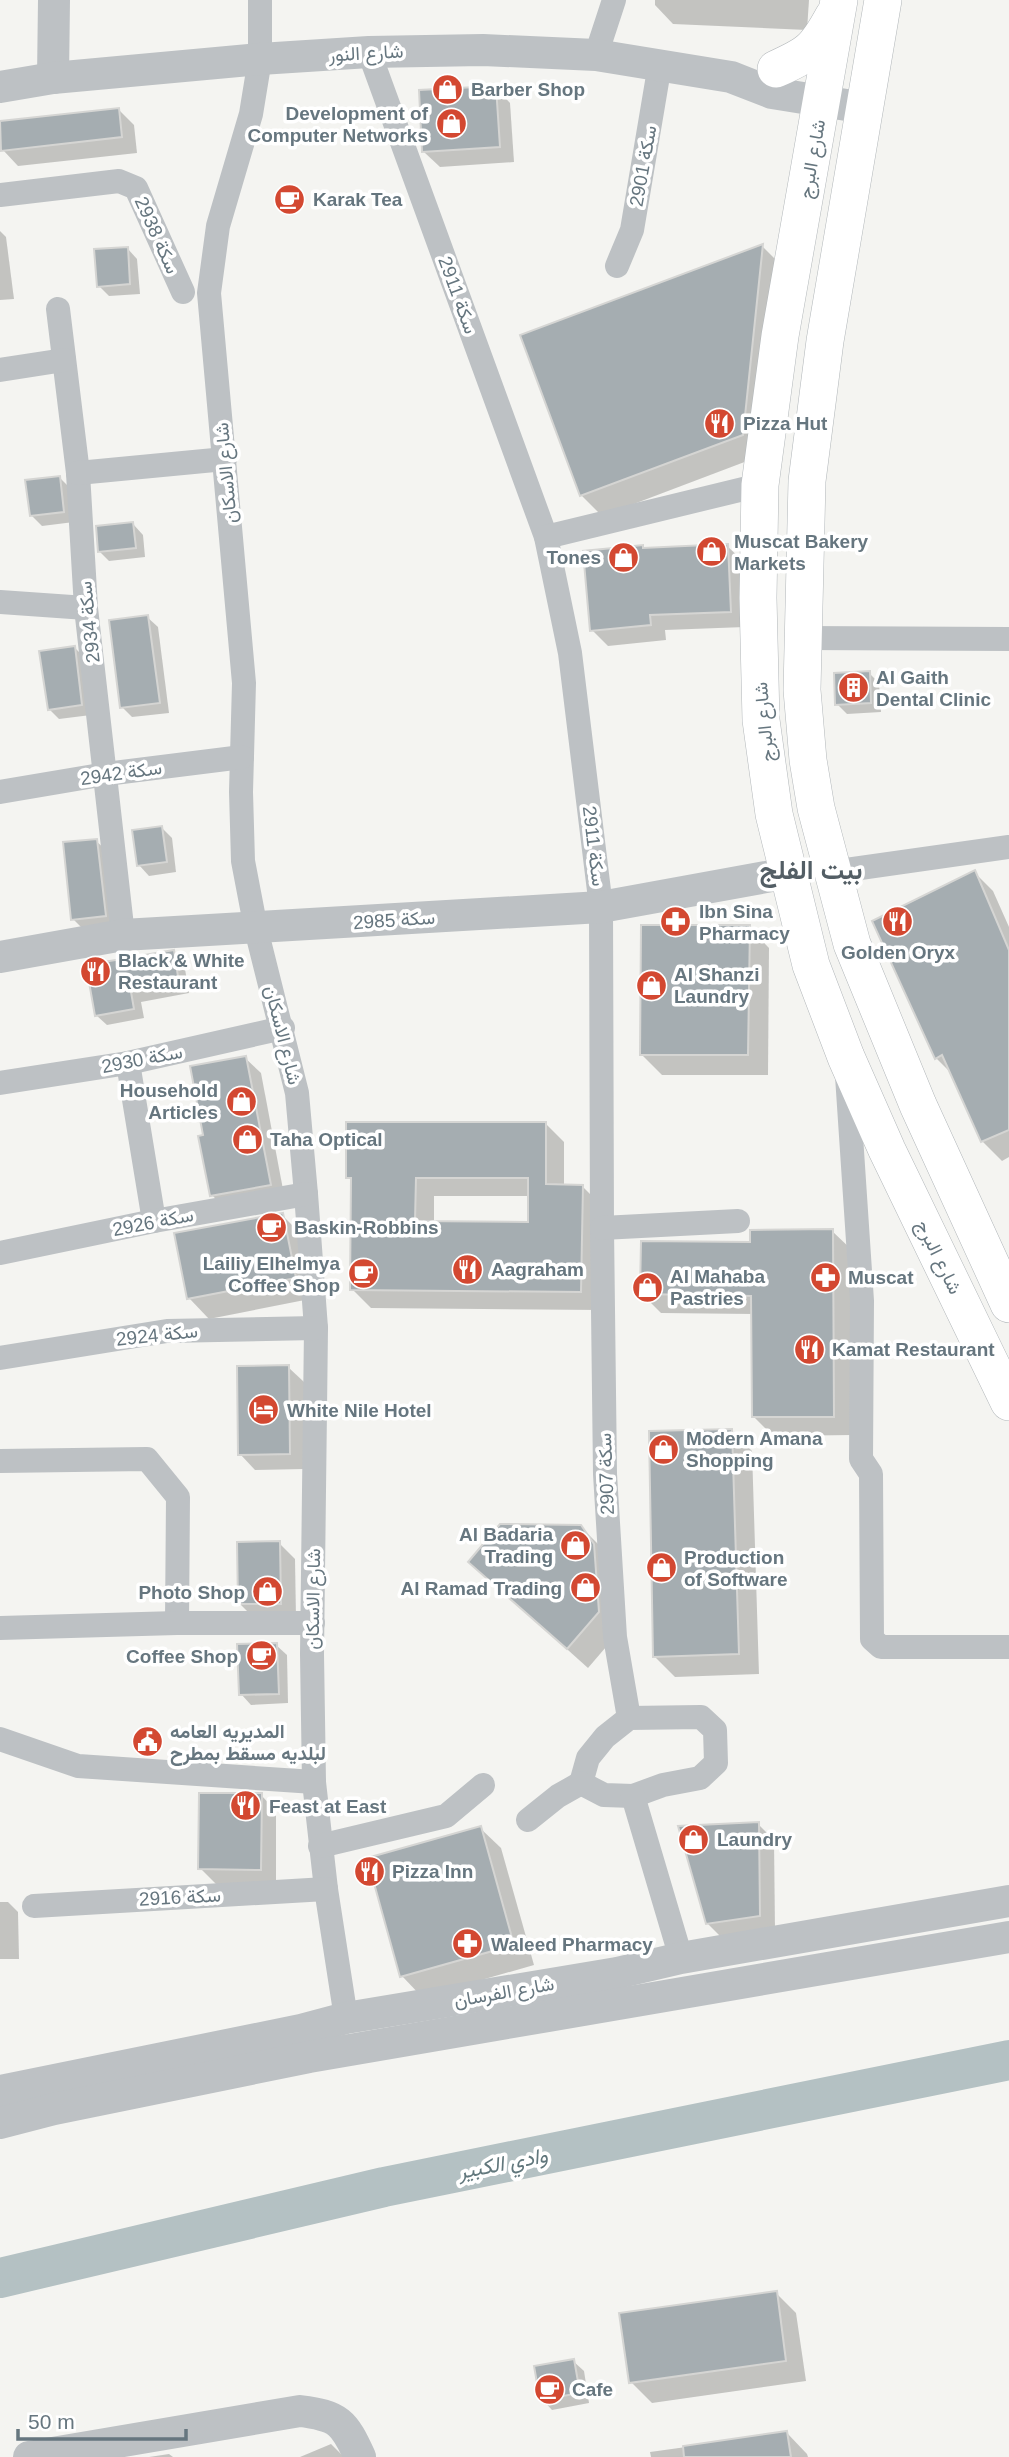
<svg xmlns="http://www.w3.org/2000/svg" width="1009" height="2457" viewBox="0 0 1009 2457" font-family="Arial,Vazirmatn,sans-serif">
<rect width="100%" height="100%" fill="#f4f4f1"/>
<g fill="#0003" fill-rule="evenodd">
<polygon points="655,0 809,0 807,30 673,24 655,5"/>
<polygon points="495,87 510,103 514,162 440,167 424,152"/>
<polygon points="118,109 134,125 137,153 18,166 3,150 0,123"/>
<polygon points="0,231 6,237 14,299 0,300"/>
<polygon points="762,246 782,266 763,455 602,516 581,495"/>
<polygon points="127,248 137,259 140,294 109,296 99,286"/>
<polygon points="60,478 70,488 74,522 42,526 31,515"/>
<polygon points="133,524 143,535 145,557 109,561 99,551"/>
<polygon points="727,546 743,561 745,627 665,630 666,640 608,646 592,630 642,547 645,549"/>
<polygon points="147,617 158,627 169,713 132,717 122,707"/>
<polygon points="75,648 85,658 91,715 59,719 49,709"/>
<polygon points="869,673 879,683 881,712 847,714 837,704"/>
<polygon points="162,828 172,838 176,872 149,876 139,865"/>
<polygon points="96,841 107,851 115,926 83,929 73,919"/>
<polygon points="974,872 993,891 1009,927 1009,1157 1002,1161 982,1141 953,1075 936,1058 874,922"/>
<polygon points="749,927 769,948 768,1075 662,1075 641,1054"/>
<polygon points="173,952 184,963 189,993 141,1002 144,1018 107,1025 96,1015"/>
<polygon points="245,1058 261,1073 285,1200 227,1211 212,1195 205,1137"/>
<path d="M545 1123 564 1142V1186H582L601 1205 600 1310 371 1308 352 1289 353 1183 348 1177ZM434 1196H530L529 1224 434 1223Z"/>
<polygon points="282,1215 303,1236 315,1298 209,1319 189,1298"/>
<polygon points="832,1231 852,1250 853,1435 773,1436 754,1417 753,1314 661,1313 642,1294 752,1244"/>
<polygon points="288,1367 304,1382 305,1469 255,1470 240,1454"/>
<polygon points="732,1431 752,1451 759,1674 675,1677 655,1657"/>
<polygon points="581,1527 602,1548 618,1633 588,1668 470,1562"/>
<polygon points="279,1543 295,1559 296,1619 255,1619 240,1604"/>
<polygon points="276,1645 287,1655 288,1703 251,1705 241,1694"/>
<polygon points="261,1795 276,1811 276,1885 216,1884 200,1868"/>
<polygon points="758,1824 774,1840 775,1931 723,1939 708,1924"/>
<polygon points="480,1828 501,1848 534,1965 422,1997 402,1976"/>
<polygon points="0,1902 8,1902 18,1912 19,1959 0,1959"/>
<polygon points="776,2293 796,2313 806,2381 652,2403 631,2382"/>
<polygon points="573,2361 584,2371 589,2403 552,2410 542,2399"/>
<polygon points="787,2433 807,2454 808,2457 651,2457 650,2452"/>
<polygon points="331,2444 344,2457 300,2457"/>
<polygon points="169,2454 173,2457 149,2457"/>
</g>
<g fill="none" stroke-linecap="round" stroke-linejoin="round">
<polyline stroke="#b4c1c3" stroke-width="40" points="0,2278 384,2187 1009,2060"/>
</g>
<g fill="#a5adb1" stroke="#d5d5d3" stroke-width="2" fill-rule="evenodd">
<polygon points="496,86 500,147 422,152 419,90"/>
<polygon points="119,108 122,137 1,151 0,121"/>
<polygon points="763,244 743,435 580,496 520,335"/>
<polygon points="128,247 130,284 97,287 94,249"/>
<polygon points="60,476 64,512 30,516 25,480"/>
<polygon points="133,522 136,548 98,552 96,526"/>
<polygon points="728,544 731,612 650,615 651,625 590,631 583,551 643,545 643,548"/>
<polygon points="148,615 160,703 120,708 109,620"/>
<polygon points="75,646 82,705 48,710 39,651"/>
<polygon points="870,671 871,703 835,705 834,673"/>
<polygon points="162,826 167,862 137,866 132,830"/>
<polygon points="97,839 106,916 71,920 63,842"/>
<polygon points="975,870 1009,950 1009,1130 981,1142 942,1055 935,1059 872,921"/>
<polygon points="641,925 750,925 748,1055 640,1055"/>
<polygon points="174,950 179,983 131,992 134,1009 95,1016 86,965"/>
<polygon points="246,1056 271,1185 210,1196 198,1136 203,1135 190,1066"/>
<path d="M346 1122H546V1184L583 1185 581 1292 350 1290 351 1178H346ZM416 1178H528V1222L415 1221Z"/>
<polygon points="283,1213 296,1278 187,1299 174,1233"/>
<polygon points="833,1229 834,1417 752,1417 751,1296 640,1294 641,1241 750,1242 750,1230"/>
<polygon points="289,1365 290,1454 238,1455 237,1366"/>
<polygon points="732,1429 739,1654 653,1657 649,1431"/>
<polygon points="500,1524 581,1525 594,1544 599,1612 567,1649 468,1562"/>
<polygon points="280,1541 281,1604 238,1604 237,1542"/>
<polygon points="277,1643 279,1694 239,1695 237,1644"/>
<polygon points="199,1793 262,1793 261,1870 198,1869"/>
<polygon points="759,1822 760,1916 706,1924 678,1826"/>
<polygon points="481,1826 514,1945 400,1977 367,1858"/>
<polygon points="777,2291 786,2361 629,2383 619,2313"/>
<polygon points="574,2359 580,2393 540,2400 534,2366"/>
<polygon points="787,2431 791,2457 684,2457 683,2446"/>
</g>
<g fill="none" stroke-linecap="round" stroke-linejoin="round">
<defs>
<g id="secondary">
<polyline points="839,0 780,336 760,485 758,598 761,720 774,814 811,965 846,1057 887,1150 1009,1402"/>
<polyline points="883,0 825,341 807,481 802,690 808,760 816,808 852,944 918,1105 1009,1304"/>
<path d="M776 69C809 54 815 50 833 17"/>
</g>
</defs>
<use href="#secondary" stroke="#b2b7ba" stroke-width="38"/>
<g stroke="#bdc1c4" stroke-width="24">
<polyline points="260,0 260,59 251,114 218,226 209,293 244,683 241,792 243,861 256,929 297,1093 306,1194 316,1328 312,1654 314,1782 326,1889 346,2018"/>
<polyline points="369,52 546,537 570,653 601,907 602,1228 605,1474 615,1637 629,1718"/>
<polyline points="596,55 614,0"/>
<polyline points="0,195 119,181 136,188 183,292"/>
<polyline points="617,266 632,230 660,64"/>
<polyline points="58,309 78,473 86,608 123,935"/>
<polyline points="0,370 64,360"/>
<polyline points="78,473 225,459"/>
<polyline points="546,537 760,485"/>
<polyline points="0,602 86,608"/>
<polyline points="802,638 1009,639"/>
<polyline points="0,792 106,774 242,757"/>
<polyline points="832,872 1009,847"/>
<polyline points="128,1063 154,1221"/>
<polyline points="847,1076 862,1301 861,1459 871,1474 872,1639 881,1647 1009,1647"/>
<polyline points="0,1083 128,1063 283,1028"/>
<polyline points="602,1228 738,1221"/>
<polyline points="0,1253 154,1221 306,1194"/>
<polyline points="0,1358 167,1331 316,1328"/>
<polyline points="0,1461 147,1459 178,1497 177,1623"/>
<polyline points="0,1628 177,1623 313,1623"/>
<polygon points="701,1717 715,1730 716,1763 700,1778 663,1785 633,1796 604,1795 581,1783 588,1758 605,1737 629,1718"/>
<polyline points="0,1739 78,1766 314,1782"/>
<polyline points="633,1796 681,1958"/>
<polyline points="528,1820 558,1796 581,1783"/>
<polyline points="320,1846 446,1816 483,1785"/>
<polyline points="34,1906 326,1889"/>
</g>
<g stroke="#bdc1c4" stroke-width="32">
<polyline points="53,78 54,0"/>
<polyline points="0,87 53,78 260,59 369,52 483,50 596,55 731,77 772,93 865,108"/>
<polyline points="0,957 123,935 601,907 788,873"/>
<polyline points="0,2091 301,2030 346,2018 617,1973 681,1958 1009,1901"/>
<polyline points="0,2123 54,2109 309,2057 1009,1937"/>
<path d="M29 2457 300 2411C339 2416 344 2422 360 2457"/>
</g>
<use href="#secondary" stroke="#fff" stroke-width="37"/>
</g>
<defs>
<symbol id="shop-disc" viewBox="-11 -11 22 22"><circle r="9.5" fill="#d34831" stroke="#fff"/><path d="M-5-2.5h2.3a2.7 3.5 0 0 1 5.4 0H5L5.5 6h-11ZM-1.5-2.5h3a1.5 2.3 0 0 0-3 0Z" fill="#fff"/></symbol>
<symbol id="cafe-disc" viewBox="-11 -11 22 22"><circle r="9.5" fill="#d34831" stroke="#fff"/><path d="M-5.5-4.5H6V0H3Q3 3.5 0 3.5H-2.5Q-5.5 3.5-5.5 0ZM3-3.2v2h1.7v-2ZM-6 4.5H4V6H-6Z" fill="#fff"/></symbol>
<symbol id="restaurant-disc" viewBox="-11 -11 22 22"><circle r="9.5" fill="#d34831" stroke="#fff"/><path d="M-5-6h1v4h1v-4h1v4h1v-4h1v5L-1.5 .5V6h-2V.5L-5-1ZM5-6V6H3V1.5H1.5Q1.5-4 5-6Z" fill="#fff"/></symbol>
<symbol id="building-disc" viewBox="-11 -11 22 22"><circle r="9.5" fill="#d34831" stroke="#fff"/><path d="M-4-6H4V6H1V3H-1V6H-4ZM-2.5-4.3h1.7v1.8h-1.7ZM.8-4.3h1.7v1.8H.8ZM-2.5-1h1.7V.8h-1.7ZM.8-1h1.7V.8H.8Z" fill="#fff"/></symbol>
<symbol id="pharmacy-disc" viewBox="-11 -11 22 22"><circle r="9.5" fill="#d34831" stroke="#fff"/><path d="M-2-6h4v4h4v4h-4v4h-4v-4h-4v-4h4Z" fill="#fff"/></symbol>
<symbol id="hotel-disc" viewBox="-11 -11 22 22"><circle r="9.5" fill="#d34831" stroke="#fff"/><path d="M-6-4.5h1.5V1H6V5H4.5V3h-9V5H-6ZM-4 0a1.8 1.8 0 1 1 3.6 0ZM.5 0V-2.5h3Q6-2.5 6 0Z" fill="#fff"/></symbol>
<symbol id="civic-disc" viewBox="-11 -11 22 22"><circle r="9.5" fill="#d34831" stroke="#fff"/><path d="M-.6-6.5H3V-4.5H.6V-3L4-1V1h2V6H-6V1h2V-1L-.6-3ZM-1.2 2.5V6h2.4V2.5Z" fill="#fff"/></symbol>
</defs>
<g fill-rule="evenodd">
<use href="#shop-disc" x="430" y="72" width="35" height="35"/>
<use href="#shop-disc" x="434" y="106" width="35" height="35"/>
<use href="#cafe-disc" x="272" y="182" width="35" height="35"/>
<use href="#restaurant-disc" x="702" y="406" width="35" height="35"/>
<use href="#shop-disc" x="694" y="534" width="35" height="35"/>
<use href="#shop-disc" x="606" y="540" width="35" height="35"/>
<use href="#building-disc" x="836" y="670" width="35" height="35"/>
<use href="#restaurant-disc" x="880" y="904" width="35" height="35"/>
<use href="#pharmacy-disc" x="658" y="904" width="35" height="35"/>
<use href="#restaurant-disc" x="78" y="954" width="35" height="35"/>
<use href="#shop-disc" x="634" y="968" width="35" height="35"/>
<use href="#shop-disc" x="224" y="1084" width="35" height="35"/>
<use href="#shop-disc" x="230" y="1122" width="35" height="35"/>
<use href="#cafe-disc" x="254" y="1210" width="35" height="35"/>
<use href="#restaurant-disc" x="450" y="1252" width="35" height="35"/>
<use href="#cafe-disc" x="346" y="1256" width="35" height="35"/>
<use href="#pharmacy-disc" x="808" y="1260" width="35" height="35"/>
<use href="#shop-disc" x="630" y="1270" width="35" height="35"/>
<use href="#restaurant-disc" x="792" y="1332" width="35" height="35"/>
<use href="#hotel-disc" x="246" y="1392" width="35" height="35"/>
<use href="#shop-disc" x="646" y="1432" width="35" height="35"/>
<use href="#shop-disc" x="558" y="1528" width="35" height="35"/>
<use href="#shop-disc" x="644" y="1550" width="35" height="35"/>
<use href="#shop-disc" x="568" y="1570" width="35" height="35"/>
<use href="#shop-disc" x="250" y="1574" width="35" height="35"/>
<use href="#cafe-disc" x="244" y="1638" width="35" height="35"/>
<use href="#civic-disc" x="130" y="1724" width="35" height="35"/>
<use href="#restaurant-disc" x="228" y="1788" width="35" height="35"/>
<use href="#shop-disc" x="676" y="1822" width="35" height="35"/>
<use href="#restaurant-disc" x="352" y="1854" width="35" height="35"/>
<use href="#pharmacy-disc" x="450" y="1926" width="35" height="35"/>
<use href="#cafe-disc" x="532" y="2372" width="35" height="35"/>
</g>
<g text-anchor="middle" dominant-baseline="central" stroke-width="7" stroke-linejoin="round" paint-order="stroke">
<g font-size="19" fill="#66767f" stroke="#fff">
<text transform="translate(366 53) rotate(-3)">شارع النور</text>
<text transform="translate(812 159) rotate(-80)">شارع البرج</text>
<text transform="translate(643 166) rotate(-80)">سكة 2901</text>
<text transform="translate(157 235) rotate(66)">سكة 2938</text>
<text transform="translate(458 295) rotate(70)">سكة 2911</text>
<text transform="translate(226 473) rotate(-95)">شارع الاسكان</text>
<text transform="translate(89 622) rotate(-96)">سكة 2934</text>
<text transform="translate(764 722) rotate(-95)">شارع البرج</text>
<text transform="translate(121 773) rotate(-8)">سكة 2942</text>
<text transform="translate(594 846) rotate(83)">سكة 2911</text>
<text transform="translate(394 920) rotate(-4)">سكة 2985</text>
<text transform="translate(283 1035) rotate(76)">شارع الاسكان</text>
<text transform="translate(142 1059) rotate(-11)">سكة 2930</text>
<text transform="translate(153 1222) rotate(-11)">سكة 2926</text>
<text transform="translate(939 1257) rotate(64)">شارع البرج</text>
<text transform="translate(157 1335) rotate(-6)">سكة 2924</text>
<text transform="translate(606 1474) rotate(-92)">سكة 2907</text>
<text transform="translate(313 1599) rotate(-89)">شارع الاسكان</text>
<text transform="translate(180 1897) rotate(-3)">سكة 2916</text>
<text transform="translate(504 1992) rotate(-10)">شارع الفرسان</text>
</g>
<g font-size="19" font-weight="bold" fill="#66767f" stroke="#fff" text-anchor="start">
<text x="471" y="89">Barber Shop</text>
<text x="428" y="113" text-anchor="end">Development of<tspan x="428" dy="22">Computer Networks</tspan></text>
<text x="313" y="199">Karak Tea</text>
<text x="743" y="423">Pizza Hut</text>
<text x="734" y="541">Muscat Bakery<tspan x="734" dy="22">Markets</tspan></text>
<text x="601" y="557" text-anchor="end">Tones</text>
<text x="876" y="677">Al Gaith<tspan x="876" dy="22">Dental Clinic</tspan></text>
<text x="699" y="911">Ibn Sina<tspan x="699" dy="22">Pharmacy</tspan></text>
<text x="898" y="952" text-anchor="middle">Golden Oryx</text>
<text x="118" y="960">Black &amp; White<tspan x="118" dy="22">Restaurant</tspan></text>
<text x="674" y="974">Al Shanzi<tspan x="674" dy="22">Laundry</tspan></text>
<text x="218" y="1090" text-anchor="end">Household<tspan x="218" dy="22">Articles</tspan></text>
<text x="270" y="1139">Taha Optical</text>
<text x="294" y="1227">Baskin-Robbins</text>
<text x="340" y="1263" text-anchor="end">Lailiy Elhelmya<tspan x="340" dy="22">Coffee Shop</tspan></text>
<text x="491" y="1269">Aagraham</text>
<text x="670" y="1276">Al Mahaba<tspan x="670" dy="22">Pastries</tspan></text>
<text x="848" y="1277">Muscat</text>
<text x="832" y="1349">Kamat Restaurant</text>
<text x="287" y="1410">White Nile Hotel</text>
<text x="686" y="1438">Modern Amana<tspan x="686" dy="22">Shopping</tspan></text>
<text x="553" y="1534" text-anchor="end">Al Badaria<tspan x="553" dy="22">Trading</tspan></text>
<text x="684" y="1557">Production<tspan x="684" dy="22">of Software</tspan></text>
<text x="562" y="1588" text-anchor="end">Al Ramad Trading</text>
<text x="245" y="1592" text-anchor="end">Photo Shop</text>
<text x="238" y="1656" text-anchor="end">Coffee Shop</text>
<text x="170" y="1731">المديريه العامه<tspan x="170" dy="22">لبلديه مسقط بمطرح</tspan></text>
<text x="269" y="1806">Feast at East</text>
<text x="717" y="1839">Laundry</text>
<text x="392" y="1871">Pizza Inn</text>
<text x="491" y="1944">Waleed Pharmacy</text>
<text x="572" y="2389">Cafe</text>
</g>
<g font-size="21" font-style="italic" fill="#61777c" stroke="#fff">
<text transform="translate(503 2163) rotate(-11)">وادي الكبير</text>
</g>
<g font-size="26" font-weight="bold" fill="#535e65" stroke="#fff">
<text x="811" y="870">بيت الفلج</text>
</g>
</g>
<path d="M18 2429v10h168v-10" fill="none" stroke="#66767f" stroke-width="3.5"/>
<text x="28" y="2429" font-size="21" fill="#66767f" stroke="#ffffff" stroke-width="5" paint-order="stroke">50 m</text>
</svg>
